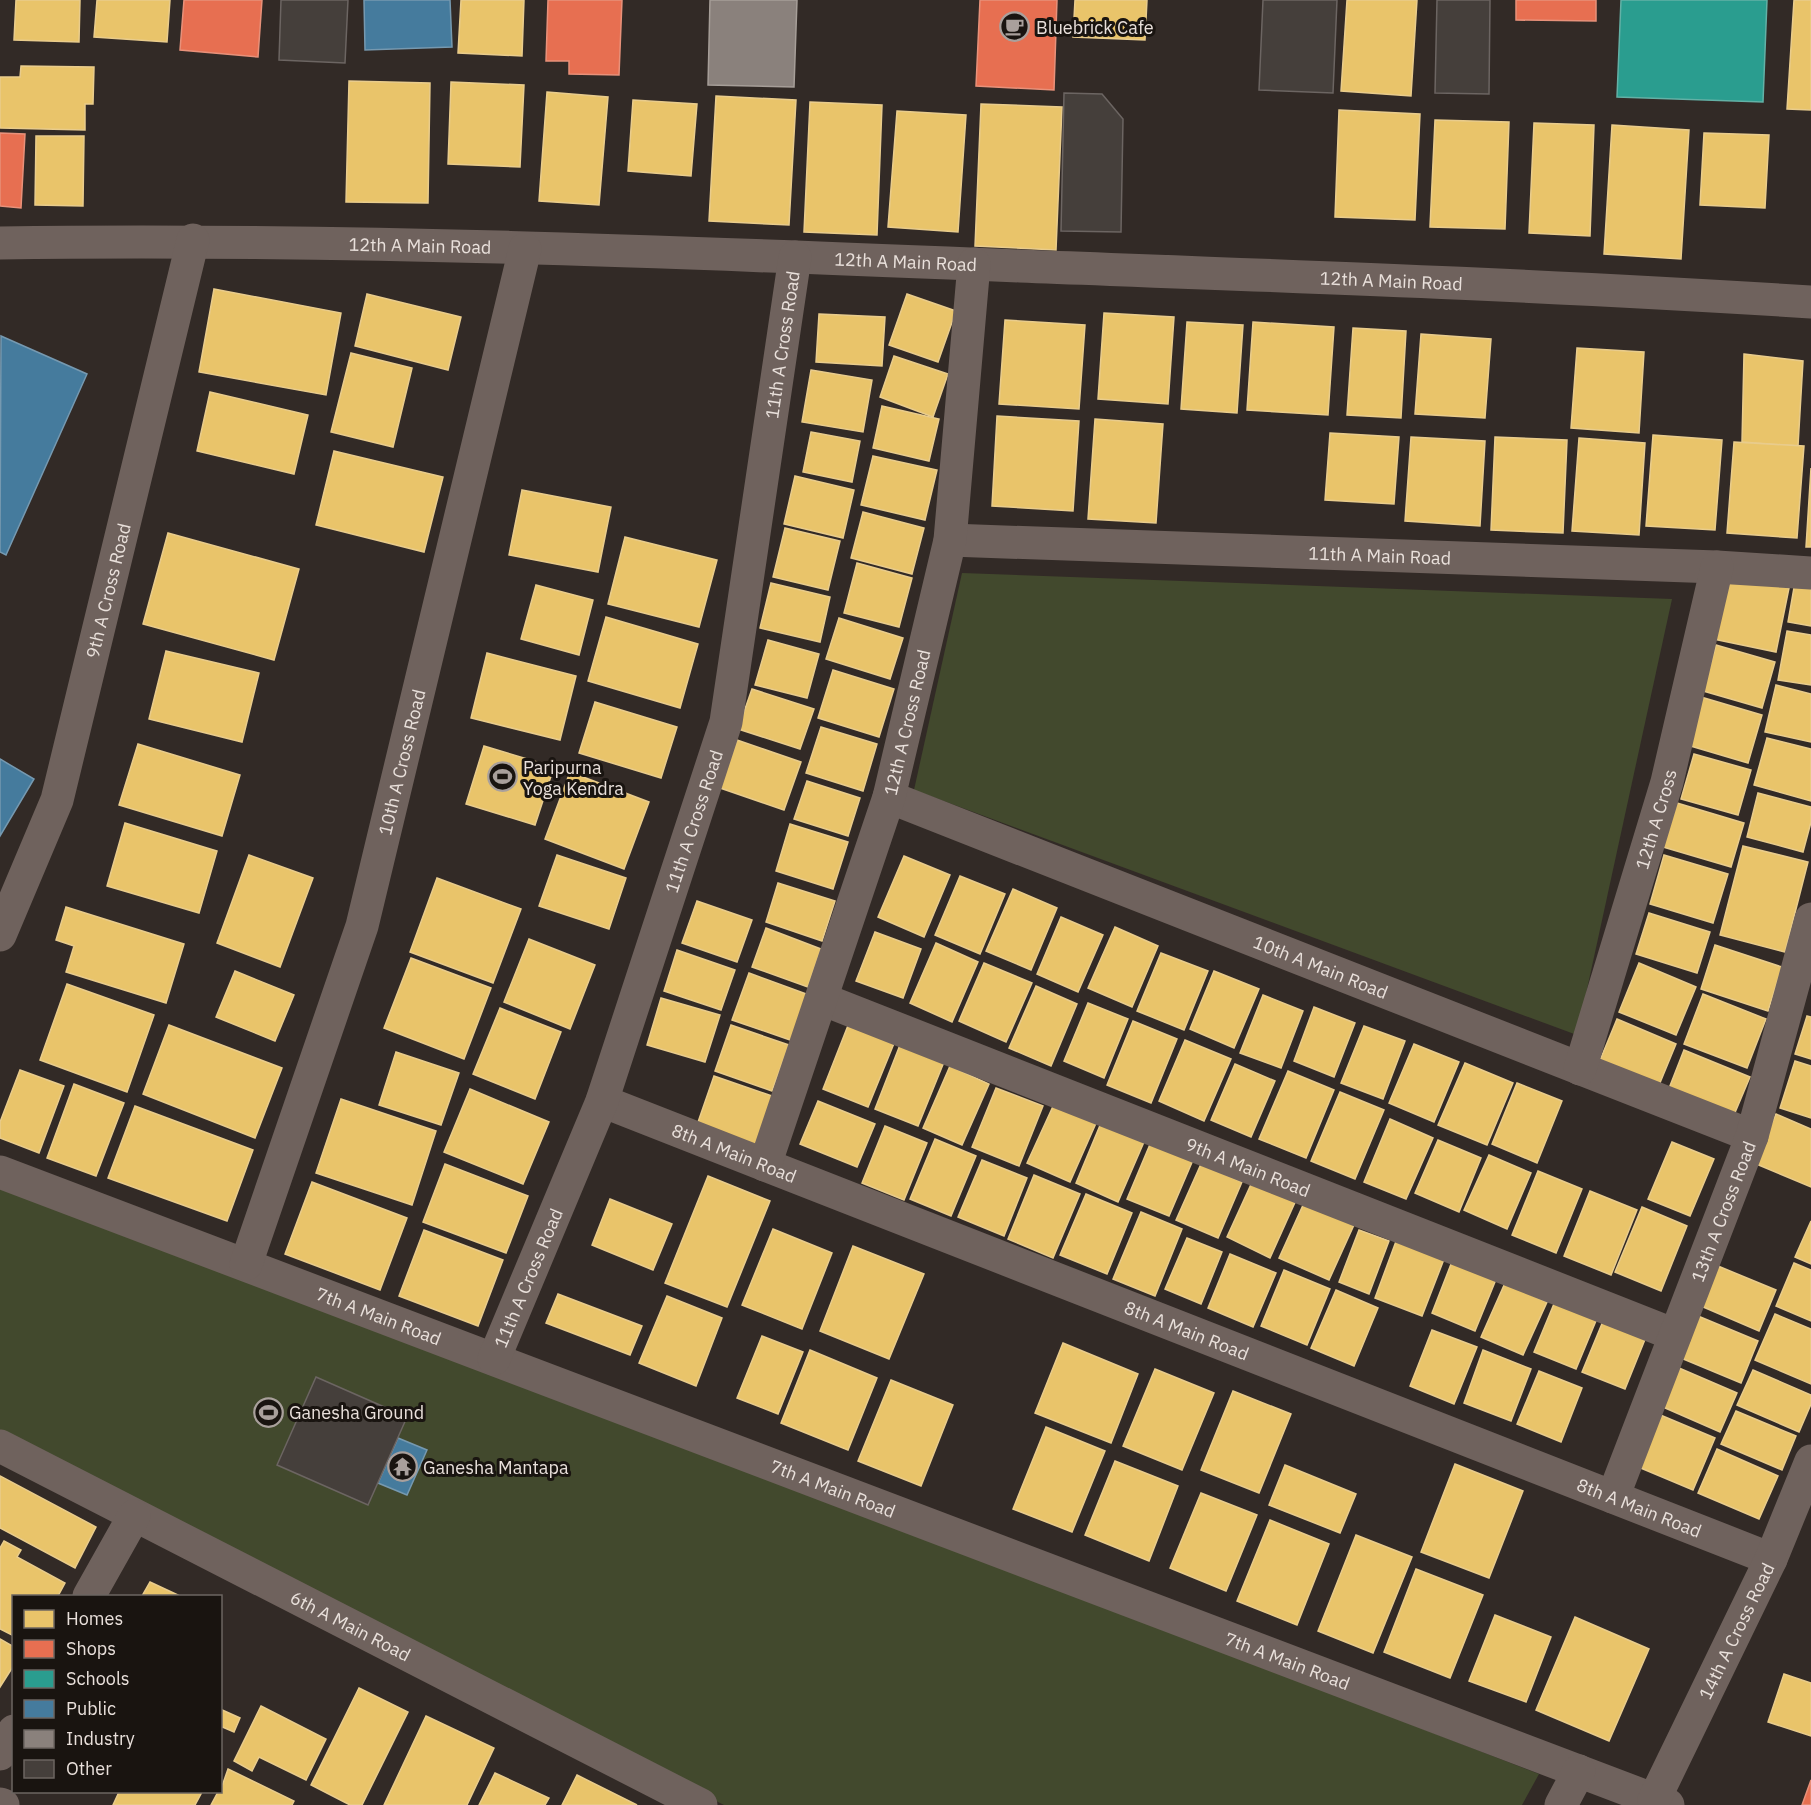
<svg xmlns="http://www.w3.org/2000/svg" width="1811" height="1805" viewBox="0 0 1811 1805" font-family="'IBM Plex Sans',sans-serif">
<rect width="100%" height="100%" fill="#322a26"/>
<g fill="#42492d">
<polygon points="962,573 1672,599 1577,1035 914,790"/>
<polygon points="0,1184 547,1389 1539,1774 1522,1805 724,1805 418,1652 0,1435"/>
</g>
<g fill="#e9c46a" stroke="#e9cc8c" stroke-width="1.5">
<polygon points="16,0 80,0 79,42 14,40"/>
<polygon points="97,0 170,0 167,42 94,37"/>
<polygon points="461,0 524,0 522,56 458,53"/>
<polygon points="1075,0 1147,0 1145,40 1073,37"/>
<polygon points="1347,0 1417,0 1411,96 1341,91"/>
<polygon points="1794,0 1811,0 1811,110 1787,109"/>
<polygon points="21,66 94,67 93,104 85,104 85,130 0,128 0,77 20,77"/>
<polygon points="349,81 430,83 428,203 346,202"/>
<polygon points="451,82 524,85 520,167 448,164"/>
<polygon points="547,92 608,97 599,205 539,201"/>
<polygon points="716,96 796,100 789,225 709,221"/>
<polygon points="633,100 697,104 691,176 628,171"/>
<polygon points="810,102 882,105 877,235 804,232"/>
<polygon points="981,104 1062,107 1056,250 975,246"/>
<polygon points="1339,110 1420,114 1415,220 1335,217"/>
<polygon points="897,111 966,115 958,232 888,227"/>
<polygon points="1435,120 1509,122 1505,229 1430,227"/>
<polygon points="1534,123 1594,125 1590,236 1529,233"/>
<polygon points="1612,125 1689,130 1681,259 1604,254"/>
<polygon points="1704,133 1769,135 1765,208 1700,205"/>
<polygon points="36,136 84,136 83,206 35,205"/>
<polygon points="214,289 341,313 326,395 199,372"/>
<polygon points="367,294 461,317 448,370 355,346"/>
<polygon points="907,294 956,311 938,362 889,345"/>
<polygon points="1104,313 1174,317 1168,404 1098,399"/>
<polygon points="819,314 885,317 882,366 816,362"/>
<polygon points="1005,320 1085,325 1079,409 999,404"/>
<polygon points="1187,322 1243,325 1237,413 1181,409"/>
<polygon points="1253,322 1334,327 1328,415 1247,410"/>
<polygon points="1353,328 1406,331 1401,418 1347,415"/>
<polygon points="1421,334 1491,339 1485,418 1415,414"/>
<polygon points="1577,348 1644,352 1639,433 1571,428"/>
<polygon points="351,353 412,368 393,447 331,432"/>
<polygon points="1744,354 1803,361 1798,446 1742,442"/>
<polygon points="894,356 948,374 933,417 880,397"/>
<polygon points="811,370 872,380 863,432 802,422"/>
<polygon points="210,392 308,415 294,474 197,451"/>
<polygon points="882,406 939,419 929,461 873,448"/>
<polygon points="997,416 1079,421 1073,511 992,506"/>
<polygon points="1095,419 1163,424 1156,523 1088,519"/>
<polygon points="811,432 860,441 852,482 803,472"/>
<polygon points="1330,433 1399,437 1394,504 1325,500"/>
<polygon points="1653,435 1722,440 1715,530 1646,526"/>
<polygon points="1411,437 1485,441 1480,526 1405,521"/>
<polygon points="1495,437 1567,440 1563,533 1491,530"/>
<polygon points="1579,438 1645,443 1639,535 1572,531"/>
<polygon points="1734,442 1804,446 1797,538 1727,533"/>
<polygon points="334,451 443,477 424,552 316,525"/>
<polygon points="873,456 937,470 925,520 861,505"/>
<polygon points="1811,468 1811,547 1806,547"/>
<polygon points="795,476 854,490 843,538 784,524"/>
<polygon points="522,490 611,507 598,572 509,555"/>
<polygon points="863,512 924,528 912,574 851,558"/>
<polygon points="785,528 840,541 828,590 773,577"/>
<polygon points="168,533 299,569 274,660 143,624"/>
<polygon points="625,537 717,560 699,627 608,604"/>
<polygon points="857,563 912,578 899,627 844,613"/>
<polygon points="1722,574 1789,588 1776,652 1708,638"/>
<polygon points="1795,582 1811,585 1811,626 1788,622"/>
<polygon points="771,583 830,597 820,642 760,628"/>
<polygon points="536,585 593,600 579,655 521,639"/>
<polygon points="606,617 698,644 680,708 588,681"/>
<polygon points="839,618 903,638 890,679 826,659"/>
<polygon points="1787,631 1811,635 1811,685 1778,680"/>
<polygon points="768,640 819,654 807,698 755,685"/>
<polygon points="1716,645 1775,662 1762,708 1703,691"/>
<polygon points="166,651 259,673 242,742 149,719"/>
<polygon points="487,653 576,676 560,740 471,718"/>
<polygon points="833,670 894,689 879,737 818,718"/>
<polygon points="1776,685 1811,694 1811,742 1765,732"/>
<polygon points="752,689 814,709 800,749 738,729"/>
<polygon points="1701,697 1762,715 1748,763 1687,745"/>
<polygon points="595,702 677,727 661,778 579,753"/>
<polygon points="821,727 877,744 863,791 806,773"/>
<polygon points="1767,738 1811,749 1811,801 1754,785"/>
<polygon points="737,740 801,762 784,810 720,788"/>
<polygon points="138,744 240,775 222,836 119,805"/>
<polygon points="484,746 554,767 535,825 466,804"/>
<polygon points="1694,754 1751,770 1738,815 1681,799"/>
<polygon points="570,772 649,802 624,869 545,839"/>
<polygon points="807,781 860,798 848,836 794,819"/>
<polygon points="1758,793 1811,807 1811,822 1803,852 1747,837"/>
<polygon points="1677,803 1744,823 1731,867 1663,847"/>
<polygon points="125,823 217,851 199,913 107,886"/>
<polygon points="790,824 848,842 833,889 776,871"/>
<polygon points="1743,846 1808,862 1785,952 1720,935"/>
<polygon points="249,855 313,878 280,967 217,943"/>
<polygon points="557,855 626,878 609,929 539,906"/>
<polygon points="1664,855 1728,874 1713,923 1650,904"/>
<polygon points="904,856 950,875 924,937 878,917"/>
<polygon points="960,876 1005,894 980,954 935,935"/>
<polygon points="437,878 521,909 493,983 410,952"/>
<polygon points="778,883 835,901 822,941 766,922"/>
<polygon points="1013,889 1057,908 1031,970 986,951"/>
<polygon points="697,901 752,920 737,962 682,943"/>
<polygon points="66,907 184,944 166,1003 66,972 74,946 56,940"/>
<polygon points="1649,913 1710,932 1697,973 1636,954"/>
<polygon points="1061,917 1103,935 1078,992 1037,974"/>
<polygon points="1115,927 1158,946 1132,1007 1088,988"/>
<polygon points="766,928 821,949 808,987 752,967"/>
<polygon points="875,932 921,949 903,998 856,981"/>
<polygon points="529,939 595,965 570,1029 504,1002"/>
<polygon points="936,943 978,962 952,1022 910,1003"/>
<polygon points="1715,945 1782,967 1768,1011 1701,989"/>
<polygon points="677,950 735,970 721,1010 664,991"/>
<polygon points="1161,953 1208,971 1184,1030 1137,1011"/>
<polygon points="411,958 491,988 464,1059 384,1028"/>
<polygon points="984,963 1032,983 1006,1042 959,1021"/>
<polygon points="1639,963 1696,987 1676,1035 1619,1012"/>
<polygon points="235,971 294,995 275,1041 216,1017"/>
<polygon points="1214,971 1259,989 1234,1048 1190,1029"/>
<polygon points="749,973 809,995 793,1041 732,1020"/>
<polygon points="67,984 154,1015 127,1092 40,1060"/>
<polygon points="1036,986 1077,1004 1051,1066 1009,1048"/>
<polygon points="1703,994 1766,1019 1747,1068 1684,1044"/>
<polygon points="1263,995 1303,1011 1281,1068 1240,1053"/>
<polygon points="661,998 720,1015 705,1062 647,1045"/>
<polygon points="1088,1003 1128,1019 1104,1078 1064,1061"/>
<polygon points="1314,1007 1355,1023 1334,1077 1294,1061"/>
<polygon points="500,1008 561,1032 535,1099 473,1074"/>
<polygon points="1807,1016 1811,1017 1811,1059 1795,1054"/>
<polygon points="1617,1019 1676,1044 1657,1090 1598,1065"/>
<polygon points="1133,1021 1177,1039 1151,1103 1107,1085"/>
<polygon points="849,1023 895,1041 868,1107 823,1089"/>
<polygon points="169,1025 282,1068 255,1138 143,1094"/>
<polygon points="731,1025 789,1045 772,1091 715,1071"/>
<polygon points="1364,1026 1405,1041 1383,1099 1341,1083"/>
<polygon points="1185,1040 1231,1059 1204,1121 1159,1101"/>
<polygon points="1414,1044 1459,1062 1434,1122 1389,1103"/>
<polygon points="900,1045 944,1062 918,1126 875,1109"/>
<polygon points="1684,1050 1750,1077 1731,1122 1666,1096"/>
<polygon points="396,1052 459,1073 441,1125 379,1105"/>
<polygon points="1795,1061 1811,1066 1811,1118 1780,1108"/>
<polygon points="1465,1063 1513,1083 1487,1145 1438,1125"/>
<polygon points="1235,1064 1275,1081 1251,1137 1211,1120"/>
<polygon points="950,1066 989,1084 962,1145 923,1128"/>
<polygon points="20,1070 64,1086 39,1153 0,1138 0,1122"/>
<polygon points="1288,1071 1334,1090 1306,1158 1259,1139"/>
<polygon points="714,1076 775,1097 757,1147 697,1125"/>
<polygon points="1517,1083 1562,1101 1537,1163 1492,1144"/>
<polygon points="74,1084 124,1103 96,1176 47,1158"/>
<polygon points="996,1088 1043,1106 1019,1166 972,1147"/>
<polygon points="470,1089 549,1122 523,1184 444,1152"/>
<polygon points="1340,1092 1384,1110 1355,1179 1311,1161"/>
<polygon points="341,1099 436,1131 412,1205 316,1173"/>
<polygon points="818,1101 875,1124 857,1167 800,1144"/>
<polygon points="1055,1102 1097,1121 1070,1182 1027,1163"/>
<polygon points="135,1106 253,1150 227,1221 108,1178"/>
<polygon points="1776,1114 1811,1129 1811,1187 1754,1163"/>
<polygon points="1390,1119 1433,1138 1406,1199 1364,1182"/>
<polygon points="1101,1123 1144,1142 1118,1202 1076,1183"/>
<polygon points="885,1126 927,1143 904,1200 862,1183"/>
<polygon points="935,1139 976,1156 951,1216 910,1199"/>
<polygon points="1438,1140 1481,1158 1459,1212 1415,1193"/>
<polygon points="1151,1142 1193,1160 1169,1216 1127,1199"/>
<polygon points="1672,1142 1714,1159 1690,1216 1648,1199"/>
<polygon points="1489,1155 1531,1173 1507,1229 1464,1210"/>
<polygon points="982,1160 1027,1178 1004,1236 958,1217"/>
<polygon points="445,1164 528,1196 506,1253 423,1222"/>
<polygon points="1201,1164 1242,1182 1218,1238 1176,1220"/>
<polygon points="1538,1171 1582,1189 1556,1253 1512,1235"/>
<polygon points="1034,1175 1080,1194 1053,1258 1008,1239"/>
<polygon points="708,1176 770,1201 727,1307 665,1283"/>
<polygon points="1253,1180 1296,1200 1270,1258 1227,1237"/>
<polygon points="312,1182 407,1218 380,1290 285,1254"/>
<polygon points="1590,1191 1637,1210 1611,1275 1564,1256"/>
<polygon points="1086,1194 1132,1213 1107,1274 1060,1255"/>
<polygon points="610,1199 672,1224 653,1270 592,1245"/>
<polygon points="1304,1203 1354,1225 1329,1280 1279,1258"/>
<polygon points="1642,1207 1687,1226 1661,1291 1615,1272"/>
<polygon points="1141,1212 1182,1229 1155,1296 1113,1279"/>
<polygon points="1811,1221 1811,1264 1795,1257"/>
<polygon points="773,1229 832,1253 802,1329 742,1305"/>
<polygon points="424,1230 503,1260 478,1326 399,1296"/>
<polygon points="1359,1230 1389,1241 1369,1294 1339,1282"/>
<polygon points="1398,1236 1446,1254 1422,1316 1375,1298"/>
<polygon points="1187,1238 1222,1252 1201,1304 1165,1289"/>
<polygon points="853,1246 924,1274 889,1359 820,1331"/>
<polygon points="1230,1254 1276,1273 1253,1327 1208,1308"/>
<polygon points="1453,1259 1497,1277 1475,1331 1432,1313"/>
<polygon points="1794,1263 1811,1270 1811,1321 1776,1306"/>
<polygon points="1718,1266 1776,1290 1759,1331 1701,1306"/>
<polygon points="1284,1270 1330,1289 1307,1345 1261,1326"/>
<polygon points="1505,1283 1547,1302 1523,1355 1481,1337"/>
<polygon points="1336,1290 1378,1308 1354,1366 1311,1348"/>
<polygon points="558,1294 642,1326 630,1355 546,1323"/>
<polygon points="667,1296 722,1318 696,1386 639,1363"/>
<polygon points="1556,1299 1598,1316 1576,1369 1534,1352"/>
<polygon points="1606,1314 1648,1332 1625,1389 1582,1372"/>
<polygon points="1775,1314 1811,1329 1811,1384 1755,1360"/>
<polygon points="1698,1316 1758,1341 1741,1383 1681,1358"/>
<polygon points="1432,1330 1477,1347 1454,1404 1410,1386"/>
<polygon points="762,1336 803,1352 778,1414 737,1398"/>
<polygon points="1063,1343 1138,1374 1111,1443 1035,1413"/>
<polygon points="810,1350 877,1378 848,1450 781,1423"/>
<polygon points="1483,1350 1531,1369 1511,1421 1464,1403"/>
<polygon points="1679,1368 1737,1393 1720,1432 1663,1407"/>
<polygon points="1155,1369 1214,1393 1182,1470 1123,1446"/>
<polygon points="1753,1370 1811,1395 1811,1404 1799,1432 1737,1405"/>
<polygon points="1539,1371 1582,1388 1561,1442 1517,1424"/>
<polygon points="891,1380 953,1405 921,1486 858,1461"/>
<polygon points="1233,1391 1291,1414 1259,1493 1201,1470"/>
<polygon points="1736,1411 1796,1436 1782,1470 1721,1444"/>
<polygon points="1658,1414 1715,1438 1693,1490 1636,1466"/>
<polygon points="1046,1427 1105,1451 1072,1532 1013,1509"/>
<polygon points="1717,1449 1778,1476 1759,1519 1698,1493"/>
<polygon points="1115,1461 1178,1486 1149,1561 1085,1535"/>
<polygon points="1455,1464 1523,1491 1489,1578 1421,1552"/>
<polygon points="1285,1465 1356,1494 1340,1533 1269,1505"/>
<polygon points="0,1476 96,1527 75,1568 0,1528"/>
<polygon points="1201,1493 1257,1515 1226,1591 1170,1568"/>
<polygon points="1270,1520 1329,1544 1297,1625 1237,1601"/>
<polygon points="1356,1535 1412,1557 1373,1653 1318,1631"/>
<polygon points="4,1541 21,1550 17,1557 65,1583 58,1596 14,1596 14,1636 0,1629 0,1548"/>
<polygon points="1416,1569 1483,1595 1450,1678 1384,1652"/>
<polygon points="150,1582 180,1596 142,1596"/>
<polygon points="1495,1615 1551,1637 1526,1702 1469,1681"/>
<polygon points="1575,1617 1649,1649 1609,1741 1536,1710"/>
<polygon points="0,1639 14,1647 14,1665 0,1687"/>
<polygon points="1784,1674 1811,1683 1811,1736 1768,1722"/>
<polygon points="359,1688 408,1712 362,1805 350,1805 311,1785"/>
<polygon points="261,1706 326,1739 306,1780 259,1757 252,1771 234,1761"/>
<polygon points="220,1709 240,1718 234,1732 220,1726"/>
<polygon points="426,1716 494,1748 467,1805 384,1805"/>
<polygon points="228,1769 294,1801 292,1805 211,1805 218,1792 220,1792"/>
<polygon points="495,1773 549,1798 545,1805 479,1805"/>
<polygon points="577,1775 637,1805 562,1805"/>
<polygon points="119,1792 202,1792 195,1805 113,1805"/>
</g>
<g fill="#e76f51" stroke="#e8917a" stroke-width="1.5">
<polygon points="184,0 262,0 258,57 180,50"/>
<polygon points="548,0 622,0 619,75 569,74 569,61 546,61"/>
<polygon points="980,0 1057,0 1054,90 976,86"/>
<polygon points="1516,0 1596,0 1596,21 1516,20"/>
<polygon points="0,133 25,134 21,208 0,206"/>
<polygon points="1811,1780 1811,1805 1802,1805"/>
</g>
<polygon fill="#2a9d8f" stroke="#63b1a6" stroke-width="1.5" points="1621,0 1767,0 1763,102 1617,97"/>
<g fill="#457b9d" stroke="#7699b0" stroke-width="1.5">
<polygon points="364,0 450,0 452,47 365,50"/>
<polygon points="1,336 87,374 6,555 0,552"/>
<polygon points="0,759 34,779 0,836"/>
<polygon points="398,1438 427,1450 407,1495 378,1483"/>
</g>
<polygon fill="#8a817c" stroke="#a69e98" stroke-width="1.5" points="710,0 797,0 794,87 708,85"/>
<g fill="#453f3b" stroke="#6c6562" stroke-width="1.5">
<polygon points="281,0 348,0 345,63 279,60"/>
<polygon points="1263,0 1337,0 1333,93 1259,90"/>
<polygon points="1437,0 1490,0 1489,94 1435,93"/>
<polygon points="1064,93 1102,94 1123,119 1121,232 1061,231"/>
<polygon points="316,1377 407,1417 368,1505 277,1465"/>
</g>
<g fill="none" stroke-linecap="round" stroke-linejoin="round">
<g stroke="#6f625d" stroke-width="33">
<path id="s1" d="M0 243C340 238 680 252 1020 266 1283 276 1547 285 1811 302"/>
<path id="s2" d="M950 540 1717 567 1811 573"/>
<path id="s3" d="M889 797 1752 1136"/>
<path id="s4" d="M0 935 57 800 193 240"/>
<path id="s5" d="M822 999 1675 1335"/>
<path id="s6" d="M1580 1069 1667 782 1717 567"/>
<path id="s7" d="M602 1101 1771 1559"/>
<path id="s8" d="M765 1165 889 797 950 540 974 264"/>
<path id="s9" d="M0 1172 1668 1805"/>
<path id="s10" d="M246 1264 362 926 525 249"/>
<path id="s11" d="M494 1359 602 1101 726 722 795 257"/>
<path id="s12" d="M0 1446 701 1805"/>
<path id="s13" d="M1613 1497 1752 1136 1811 919"/>
<polyline points="89,1596 134,1516"/>
<polyline points="0,1754 14,1731"/>
<path id="s14" d="M1654 1800 1771 1559 1811 1461"/>
<polyline points="0,1804 3,1805"/>
<polyline points="1561,1805 1579,1771"/>
</g>
</g>
<defs>
<symbol id="cafe-ring" viewBox="-11 -11 22 22"><circle r="9.5" fill="#191410" stroke="#a9a09c" stroke-width="1.5"/><path d="M-5.5-4.5H6V0H3Q3 3.5 0 3.5H-2.5Q-5.5 3.5-5.5 0ZM3-3.2v2h1.7v-2ZM-6 4.5H4V6H-6Z" fill="#a9a09c"/></symbol>
<symbol id="stadium-ring" viewBox="-11 -11 22 22"><circle r="9.5" fill="#191410" stroke="#a9a09c" stroke-width="1.5"/><path d="M0-5a6.5 5 0 1 0 0 10a6.5 5 0 1 0 0-10ZM-3.5-1.8h7v3.6h-7Z" fill="#a9a09c"/></symbol>
<symbol id="temple-ring" viewBox="-11 -11 22 22"><circle r="9.5" fill="#191410" stroke="#a9a09c" stroke-width="1.5"/><path d="M0-6L5-2H3V0L6.5 2.5H4V6H1.5V3h-3V6H-4V2.5H-6.5L-3 0V-2H-5Z" fill="#a9a09c"/></symbol>
</defs>
<g fill-rule="evenodd">
<use href="#cafe-ring" x="998" y="10" width="33" height="33"/>
<use href="#stadium-ring" x="486" y="760" width="33" height="33"/>
<use href="#stadium-ring" x="252" y="1396" width="33" height="33"/>
<use href="#temple-ring" x="386" y="1450" width="33" height="33"/>
</g>
<g text-anchor="middle" dominant-baseline="central" stroke-width="6" stroke-linejoin="round" paint-order="stroke">
<g font-size="18" fill="#e9e0db" stroke="#191410" text-anchor="start">
<text x="1036" y="27">Bluebrick Cafe</text>
<text x="523" y="767">Paripurna<tspan x="523" dy="21">Yoga Kendra</tspan></text>
<text x="289" y="1412">Ganesha Ground</text>
<text x="423" y="1467">Ganesha Mantapa</text>
</g>
<g font-size="18" fill="#e9e0db" stroke="#191410">
<text stroke="none"><textPath href="#s1" startOffset="420">12th A Main Road</textPath></text>
<text stroke="none"><textPath href="#s1" startOffset="906">12th A Main Road</textPath></text>
<text stroke="none"><textPath href="#s1" startOffset="1392">12th A Main Road</textPath></text>
<text stroke="none"><textPath href="#s11" startOffset="1060">11th A Cross Road</textPath></text>
<text stroke="none"><textPath href="#s2" startOffset="430">11th A Main Road</textPath></text>
<text stroke="none"><textPath href="#s4" startOffset="362">9th A Cross Road</textPath></text>
<text stroke="none"><textPath href="#s8" startOffset="465">12th A Cross Road</textPath></text>
<text stroke="none"><textPath href="#s10" startOffset="526">10th A Cross Road</textPath></text>
<text stroke="none"><textPath href="#s6" startOffset="261">12th A Cross</textPath></text>
<text stroke="none"><textPath href="#s11" startOffset="574">11th A Cross Road</textPath></text>
<text stroke="none"><textPath href="#s3" startOffset="464">10th A Main Road</textPath></text>
<text stroke="none"><textPath href="#s7" startOffset="142">8th A Main Road</textPath></text>
<text stroke="none"><textPath href="#s5" startOffset="458">9th A Main Road</textPath></text>
<text stroke="none"><textPath href="#s13" startOffset="306">13th A Cross Road</textPath></text>
<text stroke="none"><textPath href="#s11" startOffset="88">11th A Cross Road</textPath></text>
<text stroke="none"><textPath href="#s9" startOffset="405">7th A Main Road</textPath></text>
<text stroke="none"><textPath href="#s7" startOffset="628">8th A Main Road</textPath></text>
<text stroke="none"><textPath href="#s9" startOffset="891">7th A Main Road</textPath></text>
<text stroke="none"><textPath href="#s7" startOffset="1114">8th A Main Road</textPath></text>
<text stroke="none"><textPath href="#s12" startOffset="394">6th A Main Road</textPath></text>
<text stroke="none"><textPath href="#s14" startOffset="188">14th A Cross Road</textPath></text>
<text stroke="none"><textPath href="#s9" startOffset="1377">7th A Main Road</textPath></text>
</g>
</g>
<rect x="12" y="1595" width="210" height="198" fill="#191410" stroke="#6c6661" stroke-width="1.5"/>
<rect x="24" y="1610" width="30" height="18" fill="#e9c46a" stroke="#6c6661" stroke-width="1.5"/>
<text x="66" y="1625" font-size="18" fill="#e9e0db">Homes</text>
<rect x="24" y="1640" width="30" height="18" fill="#e76f51" stroke="#6c6661" stroke-width="1.5"/>
<text x="66" y="1655" font-size="18" fill="#e9e0db">Shops</text>
<rect x="24" y="1670" width="30" height="18" fill="#2a9d8f" stroke="#6c6661" stroke-width="1.5"/>
<text x="66" y="1685" font-size="18" fill="#e9e0db">Schools</text>
<rect x="24" y="1700" width="30" height="18" fill="#457b9d" stroke="#6c6661" stroke-width="1.5"/>
<text x="66" y="1715" font-size="18" fill="#e9e0db">Public</text>
<rect x="24" y="1730" width="30" height="18" fill="#8a817c" stroke="#6c6661" stroke-width="1.5"/>
<text x="66" y="1745" font-size="18" fill="#e9e0db">Industry</text>
<rect x="24" y="1760" width="30" height="18" fill="#453f3b" stroke="#6c6661" stroke-width="1.5"/>
<text x="66" y="1775" font-size="18" fill="#e9e0db">Other</text>
</svg>
